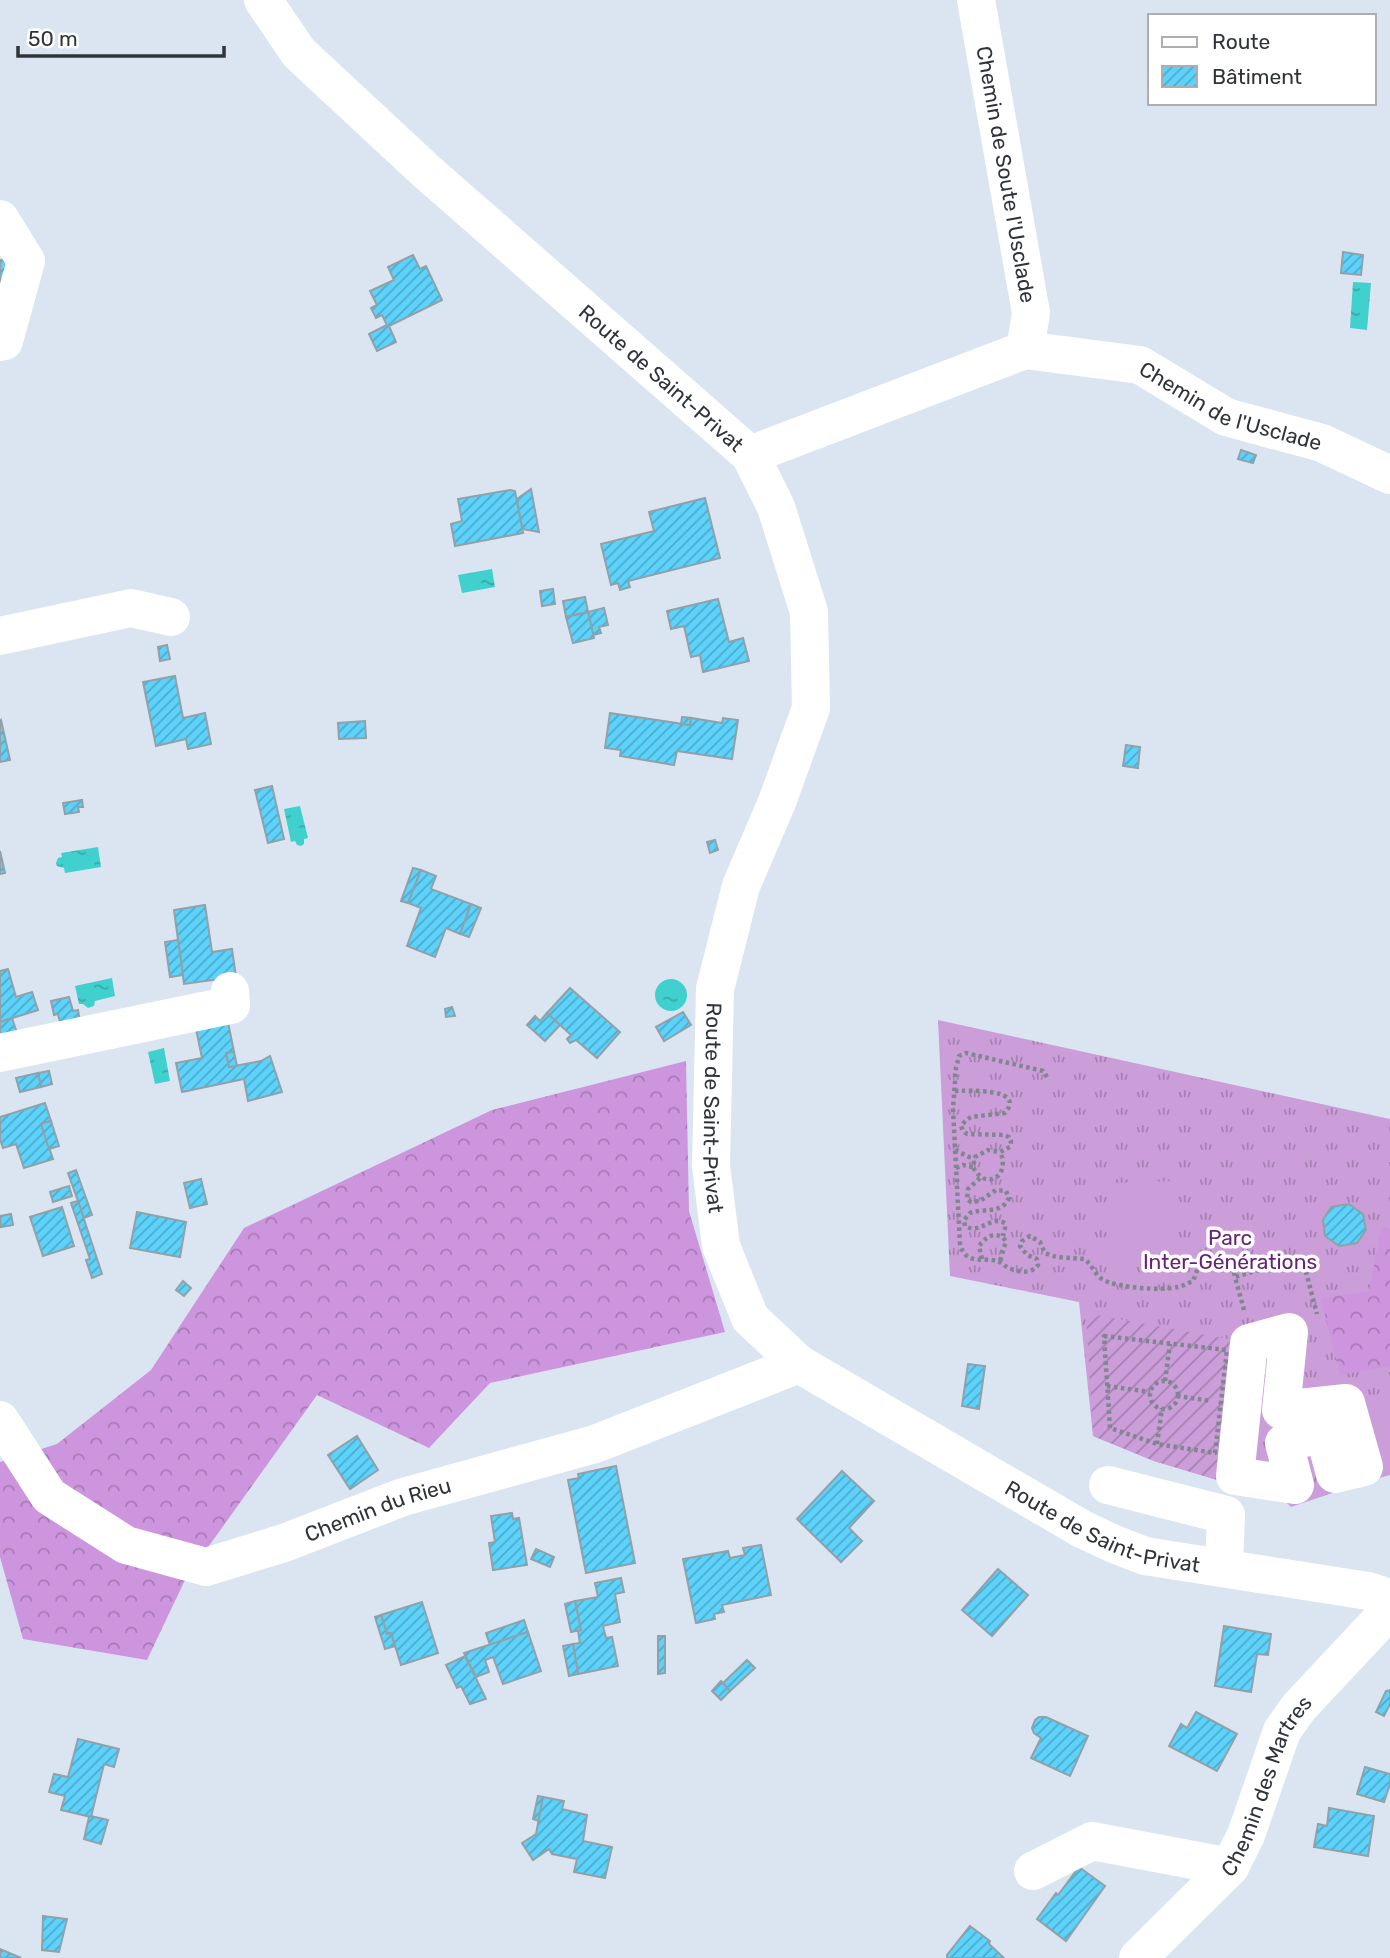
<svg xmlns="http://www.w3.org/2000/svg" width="1390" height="1958" viewBox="0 0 1390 1958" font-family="Rubik,sans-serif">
<defs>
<pattern id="grass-tufts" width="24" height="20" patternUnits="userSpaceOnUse" patternTransform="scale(1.75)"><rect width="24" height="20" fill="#cb9dd9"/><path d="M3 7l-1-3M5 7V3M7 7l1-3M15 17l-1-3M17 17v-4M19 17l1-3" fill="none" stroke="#a581b1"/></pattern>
<pattern id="forest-crowns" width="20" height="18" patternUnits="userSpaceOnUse" patternTransform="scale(1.75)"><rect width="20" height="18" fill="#cd95de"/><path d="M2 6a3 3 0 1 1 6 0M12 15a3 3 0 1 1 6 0" fill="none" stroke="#a77ab5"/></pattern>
<pattern id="garden-furrows" width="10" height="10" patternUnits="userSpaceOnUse" patternTransform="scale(1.75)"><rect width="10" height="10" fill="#cb9dd9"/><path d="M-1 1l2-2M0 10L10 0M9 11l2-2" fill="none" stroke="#a581b1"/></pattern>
<pattern id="water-ripples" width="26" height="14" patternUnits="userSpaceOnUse" patternTransform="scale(1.75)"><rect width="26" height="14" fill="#40d0cd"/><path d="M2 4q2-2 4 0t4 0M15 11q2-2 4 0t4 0" fill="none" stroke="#36aaa7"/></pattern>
<pattern id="building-hatch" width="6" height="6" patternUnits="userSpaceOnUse" patternTransform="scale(1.75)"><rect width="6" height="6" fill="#5dd2fa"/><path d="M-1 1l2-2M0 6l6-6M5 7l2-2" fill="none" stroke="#4dabcb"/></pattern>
</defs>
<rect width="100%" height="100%" fill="#dbe5f2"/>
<polygon fill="url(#grass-tufts)" points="938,1020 1390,1119 1390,1468 1368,1481 1291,1507 1274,1491 1234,1485 1154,1461 1093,1436 1079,1302 950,1276"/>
<g fill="url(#forest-crowns)">
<polygon points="686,1061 689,1211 725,1332 490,1383 429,1448 317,1395 186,1578 147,1660 23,1639 0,1557 0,1462 57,1444 151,1370 244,1228 492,1110"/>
<polygon points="1382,1226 1390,1229 1390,1366 1340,1375 1321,1298 1369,1291"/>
</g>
<polygon fill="url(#garden-furrows)" points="1086,1313 1249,1343 1234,1485 1154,1461 1093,1436"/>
<g fill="#cb9dd9">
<polygon points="1174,1181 1171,1265 1108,1264 1109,1183"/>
<polygon points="1390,1391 1390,1475 1368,1481 1346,1403"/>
</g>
<g fill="url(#water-ripples)">
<polygon points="1353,282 1371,283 1367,330 1350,328"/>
<polygon points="492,569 495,587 462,593 458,575"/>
<polygon points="300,806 308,838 304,839 304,844 301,846 297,845 295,841 291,842 284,809"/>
<polygon points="98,847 101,867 65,873 64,868 57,866 56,863 58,858 62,857 61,853"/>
<polygon points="112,978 115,996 95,1001 94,1006 88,1008 83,1004 79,1004 75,986"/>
<circle cx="671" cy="995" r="16"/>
<polygon points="164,1048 170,1081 155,1084 148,1052"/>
</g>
<g fill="url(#building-hatch)" stroke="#91a1a8" stroke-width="2">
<polygon points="1343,252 1363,255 1361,275 1341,273"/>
<polygon points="413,255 420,269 426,266 442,300 389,326 396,342 377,351 369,334 387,325 382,315 376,318 371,308 377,305 370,291 394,280 388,267"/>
<polygon points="0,260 11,261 0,293"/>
<polygon points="1241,450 1256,455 1253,463 1238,459"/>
<polygon points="531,489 539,532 522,529 517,499"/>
<polygon points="510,490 515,491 523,533 455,546 451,524 462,521 458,499"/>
<polygon points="705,498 720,558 628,581 630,587 620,590 618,583 611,585 601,544 654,531 649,512"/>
<polygon points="553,589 555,604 542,606 540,591"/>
<polygon points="585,597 588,612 566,617 563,601"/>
<polygon points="718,599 729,642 743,638 749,661 703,672 700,655 691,657 684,626 671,629 667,611"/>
<polygon points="604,608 608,625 599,627 601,633 593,635 588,612"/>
<polygon points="588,612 594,638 573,643 566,617"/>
<polygon points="167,645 170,659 160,661 158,647"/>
<polygon points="175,676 183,718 205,713 211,744 188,749 186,739 156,746 143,682"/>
<polygon points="610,713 690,725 691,718 722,723 723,718 738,720 732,759 677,751 674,765 620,756 621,750 605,748"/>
<polygon points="682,717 691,718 690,725 681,724"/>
<polygon points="1,720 10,760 0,762 0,721"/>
<polygon points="365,721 366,738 339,739 338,723"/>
<polygon points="1126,745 1140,747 1138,768 1123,766"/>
<polygon points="272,786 284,839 268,843 255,790"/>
<polygon points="82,800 83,807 78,807 79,812 65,814 63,803"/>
<polygon points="715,840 718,850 710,853 707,842"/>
<polygon points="0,851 5,873 0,874"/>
<polygon points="413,868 421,870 408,903 401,901"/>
<polygon points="421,870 436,876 431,889 471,904 460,934 446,928 435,957 407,946 421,908 408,903"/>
<polygon points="471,904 481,908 469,937 460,934"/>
<polygon points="205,905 212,952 232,949 236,977 184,984 174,910"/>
<polygon points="178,940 183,975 170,977 165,942"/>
<polygon points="8,969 16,997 32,992 38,1010 0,1022 0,971"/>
<polygon points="570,988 620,1032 597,1058 576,1040 570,1043 567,1039 571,1035 547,1013"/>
<polygon points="69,997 73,1011 78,1010 81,1027 62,1031 58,1014 54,1015 51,1001"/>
<polygon points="452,1007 455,1016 446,1017 445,1009"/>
<polygon points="683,1012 691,1025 664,1041 656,1027"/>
<polygon points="547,1013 560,1025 545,1041 527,1025 535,1016 540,1021"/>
<polygon points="227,1017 234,1052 226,1053 229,1067 261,1061 270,1056 282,1092 248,1101 244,1079 182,1092 176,1063 202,1058 195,1024"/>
<polygon points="12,1018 17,1033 0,1037 0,1022"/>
<polygon points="234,1052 237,1066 229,1067 226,1053"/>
<polygon points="49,1071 52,1084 41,1087 38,1073"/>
<polygon points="38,1073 41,1087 20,1092 16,1078"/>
<polygon points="45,1103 51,1121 41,1124 53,1159 24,1168 16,1144 3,1148 0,1139 0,1117"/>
<polygon points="51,1121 59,1146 49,1149 41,1124"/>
<polygon points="76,1170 92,1215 84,1218 68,1173"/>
<polygon points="201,1179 207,1204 190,1208 184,1183"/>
<polygon points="69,1186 72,1196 53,1202 50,1192"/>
<polygon points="78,1201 102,1274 92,1278 86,1260 90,1259 71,1203"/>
<polygon points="1349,1204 1363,1214 1366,1230 1357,1243 1339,1246 1325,1236 1323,1220 1331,1207"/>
<polygon points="62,1207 74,1246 43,1256 30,1217"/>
<polygon points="137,1212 186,1222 180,1257 130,1248"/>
<polygon points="11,1214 13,1225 1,1227 0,1216"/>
<polygon points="183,1281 191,1288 184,1296 176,1290"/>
<polygon points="968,1364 985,1366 979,1409 962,1406"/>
<polygon points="357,1436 378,1470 350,1489 328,1455"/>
<polygon points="616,1466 635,1563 586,1573 568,1480 579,1478 578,1474"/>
<polygon points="842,1471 874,1501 849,1528 862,1541 841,1562 797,1519"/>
<polygon points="512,1513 513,1519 519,1518 527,1565 493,1570 489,1543 495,1542 491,1516"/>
<polygon points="761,1545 771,1595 722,1605 724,1612 714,1614 715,1619 696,1623 683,1559 728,1551 730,1558 745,1555 743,1548"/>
<polygon points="536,1549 554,1557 550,1567 531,1559"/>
<polygon points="998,1569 1028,1595 992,1636 962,1610"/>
<polygon points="621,1578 624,1592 615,1594 620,1622 603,1626 606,1638 612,1637 618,1666 578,1674 573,1644 580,1643 578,1631 581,1630 575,1601 598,1597 595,1583"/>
<polygon points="575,1601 581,1630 571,1632 565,1604"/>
<polygon points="422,1602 438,1653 401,1665 391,1633 387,1634 381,1615"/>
<polygon points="381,1615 387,1634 391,1633 395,1646 385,1649 375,1617"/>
<polygon points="524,1620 528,1632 490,1645 486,1633"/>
<polygon points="1224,1626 1271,1634 1268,1655 1257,1654 1251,1692 1215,1686"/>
<polygon points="528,1632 541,1671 503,1684 493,1657 485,1660 489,1672 476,1677 464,1653"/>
<polygon points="658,1636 665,1636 665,1673 658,1674"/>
<polygon points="573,1644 578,1674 569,1676 563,1646"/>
<polygon points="465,1656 486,1699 470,1704 461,1686 457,1688 446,1665"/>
<polygon points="747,1660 755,1668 730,1691 723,1683"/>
<polygon points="721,1681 730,1691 721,1700 712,1691"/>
<polygon points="1390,1690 1390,1704 1384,1716 1376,1712 1386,1691"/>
<polygon points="1196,1712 1237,1734 1217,1771 1169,1746 1181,1724 1187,1728"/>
<polygon points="1039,1717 1046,1717 1088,1736 1070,1776 1031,1758 1041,1738 1034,1733 1032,1728 1035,1720"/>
<polygon points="78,1739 119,1749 114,1767 104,1764 91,1817 61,1810 65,1796 49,1792 54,1774 68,1777"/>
<polygon points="1365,1767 1390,1774 1390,1784 1384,1802 1357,1794"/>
<polygon points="538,1796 543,1797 539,1821 533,1819"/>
<polygon points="543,1797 564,1801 562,1809 587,1815 583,1841 612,1847 605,1878 574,1872 577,1859 552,1854 549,1849 533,1860 522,1843 536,1834"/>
<polygon points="1329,1808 1374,1816 1368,1856 1314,1847 1318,1824 1327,1826"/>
<polygon points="91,1816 108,1820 101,1844 84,1839 89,1817"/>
<polygon points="1079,1867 1105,1886 1066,1941 1037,1919 1056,1893 1058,1895"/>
<polygon points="43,1916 67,1919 59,1952 42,1950"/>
<polygon points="970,1926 990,1941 989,1944 1004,1958 947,1958 947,1955"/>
<polygon points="0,1949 21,1958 0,1958"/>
</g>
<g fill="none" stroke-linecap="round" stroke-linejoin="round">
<g stroke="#80868f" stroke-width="4.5" stroke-dasharray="3.5 3.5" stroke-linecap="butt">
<path d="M1047 1077 1043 1071 966 1053 959 1056 956 1068 953 1109 960 1244C966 1266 982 1257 998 1261 999 1261 1005 1266 1007 1267 1017 1272 1031 1275 1038 1265L1037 1259 1027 1255 1020 1246 1022 1241 1030 1236 1040 1242 1045 1253 1056 1257 1084 1259C1092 1264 1094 1274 1102 1279 1115 1288 1163 1291 1178 1287 1183 1286 1188 1283 1193 1281L1202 1258 1231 1262 1235 1277"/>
<path d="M955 1091C966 1091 1027 1087 1005 1113L971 1117 966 1120 961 1126 963 1131 967 1134 1004 1135 1009 1137 1011 1141 1010 1147 1000 1152 988 1150 975 1157 973 1167C987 1193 1011 1174 1000 1152"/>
<polyline points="955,1150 969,1157 975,1157"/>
<polyline points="956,1168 963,1165 973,1167"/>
<path d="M980 1178 968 1189 967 1199 971 1202 980 1201 996 1190 1006 1191 1009 1198C1002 1214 984 1208 970 1213L964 1220 965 1226C980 1235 991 1215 1005 1223V1228L1003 1236"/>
<path d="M982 1259 979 1246C986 1236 997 1230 1006 1241L1000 1261"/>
<polyline points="1244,1310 1235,1277 1302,1257 1317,1314"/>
<polygon points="1104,1336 1227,1350 1215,1453 1157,1444 1110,1428"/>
<polyline points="1165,1381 1170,1344"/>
<circle cx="1164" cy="1395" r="14"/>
<polyline points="1107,1386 1150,1392"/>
<polyline points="1177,1396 1211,1401"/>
<polyline points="1157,1444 1162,1408"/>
</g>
<g stroke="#fff" stroke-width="38">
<path id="s1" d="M263 0 299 53 426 171 750 455 776 507 809 612 811 708 777 802 741 886 715 989 711 1166 721 1246 750 1318 799 1364 1082 1529 1114 1544 1145 1556 1368 1591 1390 1598"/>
<path id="s2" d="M976 0 1031 313 1025 350"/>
<polyline points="0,219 26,261 4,341 0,342"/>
<path id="s3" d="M750 455 1025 350 1140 365 1226 417 1322 443 1390 475"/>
<polyline points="0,636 131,608 171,617"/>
<polyline points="0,1053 231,1005 230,991"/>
<polygon points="1289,1332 1281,1410 1346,1403 1364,1467 1335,1474 1324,1433 1284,1443 1295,1485 1235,1476 1249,1343"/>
<path id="s4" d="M0 1420 49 1496 126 1545 206 1567 284 1543 403 1497 595 1444 799 1364"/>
<polyline points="1108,1485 1226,1515 1224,1568"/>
<polyline points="1033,1871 1092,1841 1230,1867"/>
<path id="s5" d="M1138 1958 1230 1867 1246 1835 1282 1731 1299 1707 1390 1610"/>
</g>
</g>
<g text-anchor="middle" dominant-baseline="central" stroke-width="7" stroke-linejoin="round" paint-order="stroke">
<g font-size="21" fill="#303439" stroke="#fff">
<text stroke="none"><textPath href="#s2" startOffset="177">Chemin de Soute l'Usclade</textPath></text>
<text stroke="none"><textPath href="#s1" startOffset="551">Route de Saint-Privat</textPath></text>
<text stroke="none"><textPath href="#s3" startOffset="511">Chemin de l'Usclade</textPath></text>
<text stroke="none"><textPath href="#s1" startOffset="1349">Route de Saint-Privat</textPath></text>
<text stroke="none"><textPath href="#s4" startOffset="446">Chemin du Rieu</textPath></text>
<text stroke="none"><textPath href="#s1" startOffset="1979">Route de Saint-Privat</textPath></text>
<text stroke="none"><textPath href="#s5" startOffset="219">Chemin des Martres</textPath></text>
</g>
<g font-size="21" fill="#662278" stroke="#fff">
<text x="1230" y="1237">Parc<tspan x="1230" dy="24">Inter-Générations</tspan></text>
</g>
</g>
<rect x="1148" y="14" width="228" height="91" fill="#ffffff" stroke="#acaeb0" stroke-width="2"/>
<rect x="1162" y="37" width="35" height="10" fill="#ffffff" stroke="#acaeb0" stroke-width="2"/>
<text x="1212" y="49" font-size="21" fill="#303439">Route</text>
<rect x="1162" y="66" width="35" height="21" fill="url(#building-hatch)" stroke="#acaeb0" stroke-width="2"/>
<text x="1212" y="84" font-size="21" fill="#303439">Bâtiment</text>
<path d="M18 46v10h206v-10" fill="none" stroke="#303439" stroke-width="3.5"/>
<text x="28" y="46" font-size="21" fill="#303439" stroke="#ffffff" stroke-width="5" paint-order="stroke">50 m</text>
</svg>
